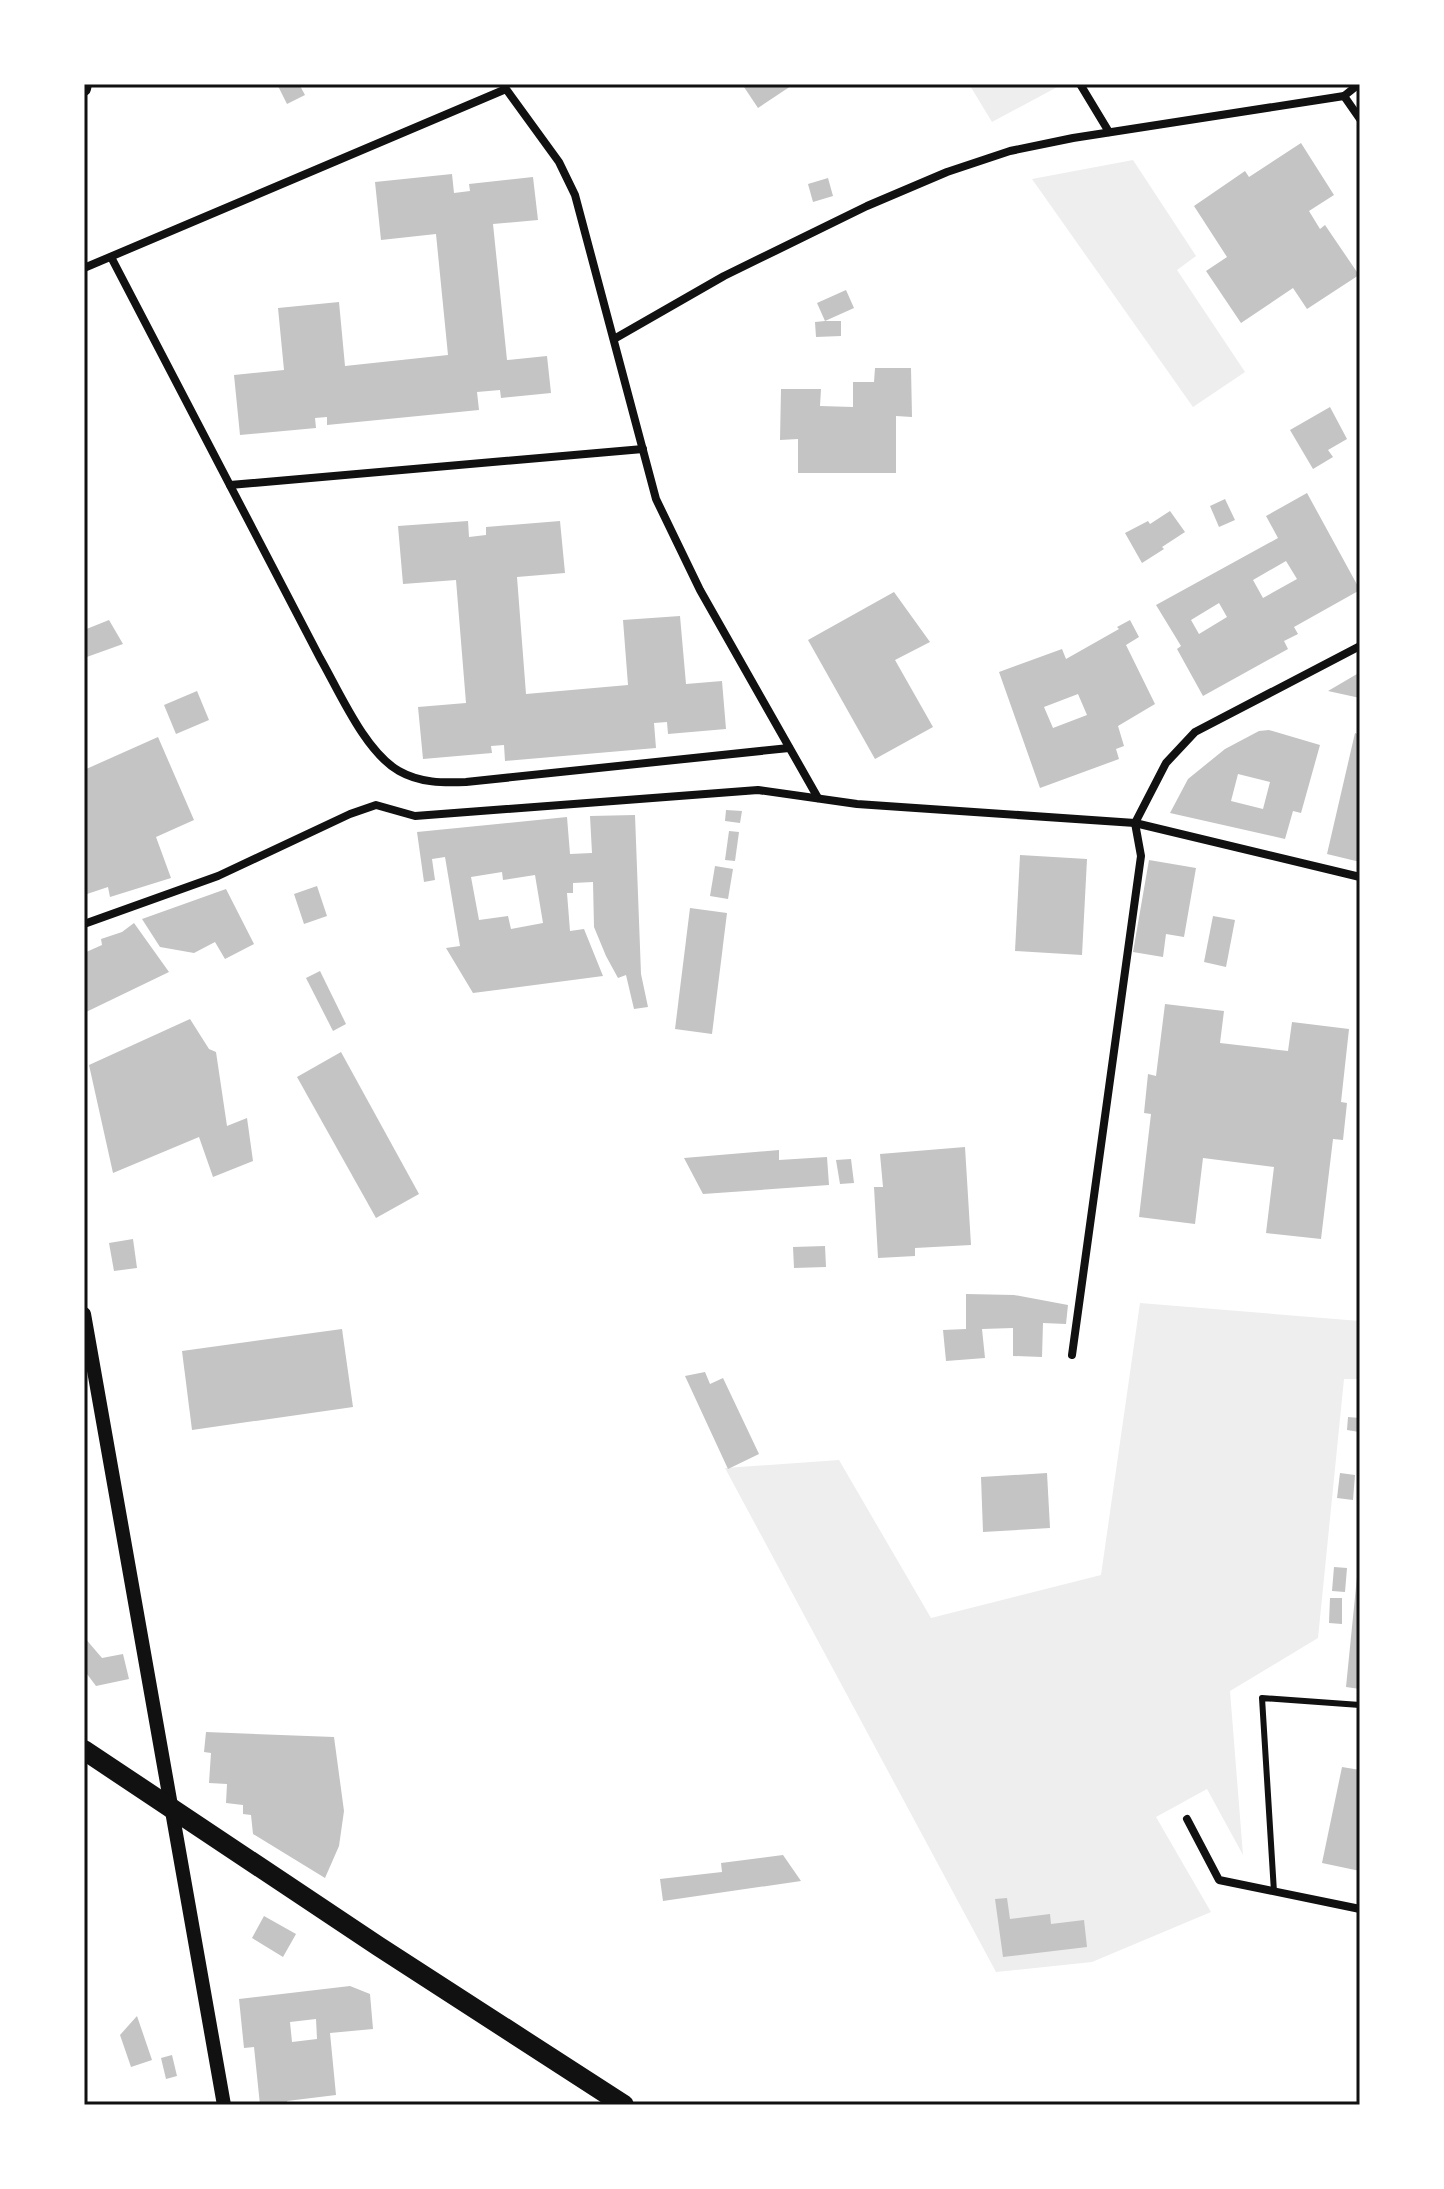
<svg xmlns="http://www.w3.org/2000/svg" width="1444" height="2189" viewBox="0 0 1444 2189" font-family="Overpass,sans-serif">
<rect width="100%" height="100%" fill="#fff"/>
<g fill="#eee">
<polygon points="969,84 1060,84 1061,85 992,122"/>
<polygon points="1133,160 1196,256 1177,270 1245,372 1193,407 1032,179"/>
<polygon points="1140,1303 1360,1321 1360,1379 1344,1379 1318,1638 1230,1691 1243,1855 1207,1789 1156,1817 1211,1912 1092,1962 996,1972 725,1468 839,1460 931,1618 1101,1575"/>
</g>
<g fill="#c4c4c4" fill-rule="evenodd">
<polygon points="277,84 299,84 305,95 287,104"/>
<polygon points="742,84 794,84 758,108"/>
<polygon points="1301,143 1334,195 1309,211 1320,229 1325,225 1359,275 1307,309 1293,288 1241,323 1206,271 1227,257 1194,206 1245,171 1249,177"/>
<polygon points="452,174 454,193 470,191 469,184 533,177 538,220 493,224 507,360 547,356 551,393 501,398 500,390 477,392 479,410 327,425 327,417 315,418 316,428 240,435 234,375 284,370 278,308 339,302 345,366 448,355 436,234 381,240 375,182"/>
<polygon points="828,178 833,196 813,202 808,184"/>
<polygon points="846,290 854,308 825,321 841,321 841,336 816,337 815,322 825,321 817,303"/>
<polygon points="875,368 911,368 912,417 896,416 896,473 798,473 798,439 780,440 781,389 821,389 820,406 853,407 853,382 874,382"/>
<polygon points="1330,407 1347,439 1328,450 1333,457 1313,469 1290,430"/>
<path d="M1307 493 1360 590 1294 627 1298 634 1284 641 1288 649 1203 696 1177 649 1181 646 1156 605 1278 538 1266 516ZM1286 561 1297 579 1263 598 1253 580ZM1219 603 1227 617 1199 634 1191 620Z"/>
<polygon points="1225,499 1235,520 1219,527 1210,506"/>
<polygon points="1170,511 1185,532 1162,547 1164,549 1142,563 1125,533 1148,521 1150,524"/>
<polygon points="468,521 469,537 486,535 486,527 560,521 565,573 517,577 526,694 628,685 623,620 680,616 686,684 722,681 726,729 668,734 667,722 654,723 656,748 505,761 504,745 491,746 492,753 423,759 418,707 466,703 456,580 403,584 398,526"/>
<polygon points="894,592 930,642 895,660 933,727 875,759 808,640"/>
<polygon points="109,620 123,644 84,658 84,630"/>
<path d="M1130 620 1139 637 1126 645 1155 704 1118 726 1124 746 1116 749 1119 759 1040 788 999 672 1062 649 1066 659 1119 629 1117 627ZM1078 694 1087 715 1053 728 1044 707Z"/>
<polygon points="1360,667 1360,698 1328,691 1357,674"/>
<polygon points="197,691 209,720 176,734 164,705"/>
<path d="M1269 730 1320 745 1301 813 1293 811 1285 839 1170 813 1188 779 1225 749 1259 731ZM1238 774 1270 782 1263 809 1231 801Z"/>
<polygon points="1355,733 1360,735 1360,862 1327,854"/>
<polygon points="158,737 194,820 156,837 171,878 110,897 108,887 84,895 84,770"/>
<polygon points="726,810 742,811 740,823 725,821"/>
<path d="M635 815 641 974 648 1007 634 1009 626 975 618 978 606 956 594 927 593 882 573 883V893H567L570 931 584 929 603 976 473 993 446 948 460 946 445 857 432 859 435 880 424 882 417 832 567 817 570 854 592 853 590 816ZM502 872 503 880 535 875 543 923 511 929 508 916 479 920 471 877Z"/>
<polygon points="729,831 739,832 735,861 725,860"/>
<polygon points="1020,855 1087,859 1082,955 1015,951"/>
<polygon points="1149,860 1196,868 1184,937 1166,934 1163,957 1133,952"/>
<polygon points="715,866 733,869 728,899 710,896"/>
<polygon points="317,886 327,916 304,924 294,894"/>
<polygon points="226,889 254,944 225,959 215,942 194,953 160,947 142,919"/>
<polygon points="690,908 727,913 712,1034 675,1029"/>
<polygon points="1213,916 1235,920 1226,967 1204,962"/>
<polygon points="134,923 169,972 84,1013 84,953 102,945 101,939 122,932"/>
<polygon points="320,971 346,1024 333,1031 306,978"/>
<polygon points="1165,1004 1224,1011 1220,1043 1288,1051 1292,1022 1349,1029 1341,1102 1347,1103 1343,1140 1333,1139 1321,1239 1266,1233 1274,1167 1203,1158 1195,1224 1139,1217 1151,1114 1144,1113 1148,1074 1156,1076"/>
<polygon points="190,1019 209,1049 216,1052 227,1126 247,1118 253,1161 213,1177 199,1137 113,1173 89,1065"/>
<polygon points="341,1052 419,1194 376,1218 297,1077"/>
<polygon points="965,1147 971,1245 915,1248 915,1256 878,1258 874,1187 883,1187 880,1154"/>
<polygon points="779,1150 779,1160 827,1157 829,1185 703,1194 684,1158"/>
<polygon points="851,1159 854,1183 840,1184 836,1160"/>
<polygon points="133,1239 137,1268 114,1271 109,1243"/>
<polygon points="825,1246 826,1267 794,1268 793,1247"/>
<polygon points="966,1294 1014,1295 1068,1305 1066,1324 1043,1323 1042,1357 1013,1356 1013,1328 982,1329 985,1358 946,1361 943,1330 966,1329"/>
<polygon points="342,1329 353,1407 192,1430 182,1351"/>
<polygon points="705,1372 710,1384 723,1378 759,1454 728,1469 685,1376"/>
<polygon points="1348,1417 1360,1418 1359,1432 1347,1430"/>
<polygon points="1047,1473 1050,1528 983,1532 981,1477"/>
<polygon points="1340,1473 1355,1475 1353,1500 1337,1498"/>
<polygon points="1334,1567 1347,1568 1345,1592 1332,1591"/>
<polygon points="1358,1567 1360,1567 1360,1689 1346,1687"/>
<polygon points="1330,1598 1342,1598 1342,1624 1329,1623"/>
<polygon points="84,1637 102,1658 123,1654 129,1679 96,1686 84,1670"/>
<polygon points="206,1732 334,1737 344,1811 339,1846 325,1878 253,1834 251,1815 243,1814 243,1805 226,1803 227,1784 209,1783 211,1753 204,1752"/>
<polygon points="1342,1767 1360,1770 1360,1871 1322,1863"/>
<polygon points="783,1855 801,1881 663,1901 660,1879 722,1872 721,1863"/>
<polygon points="1007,1898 1010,1919 1050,1914 1051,1924 1084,1920 1087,1947 1003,1957 995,1899"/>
<polygon points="264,1916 296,1934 283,1957 252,1938"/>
<path d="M350 1986 370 1994 373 2029 330 2033 336 2095 287 2101 288 2105H260L254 2047 244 2048 239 1999ZM316 2019 317 2039 292 2042 290 2022Z"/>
<polygon points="137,2016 152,2060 131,2067 120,2035"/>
<polygon points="172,2055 177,2076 166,2079 161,2058"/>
</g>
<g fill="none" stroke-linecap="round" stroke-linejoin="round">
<polyline stroke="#111" stroke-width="6" points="1274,1892 1262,1698 1360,1705"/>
<g stroke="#111" stroke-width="8">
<polyline points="1080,84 1109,132"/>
<polyline points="1359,84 1344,96 1360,119"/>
<path d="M111 257 320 658C339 691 365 752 399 771 420 783 443 783 466 782L789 748"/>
<polyline points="84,268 506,89 559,162 575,195 656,499 700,590 818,798"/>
<polyline points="614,339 724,276 867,206 947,172 1010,151 1073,138 1344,96"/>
<polyline points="230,485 643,449"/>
<polyline points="1135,823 1166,763 1195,732 1360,646"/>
<polyline points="84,924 218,876 350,814 376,805 415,816 758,790 857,804 1135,823 1360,877"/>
<polyline points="1072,1355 1141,856 1135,823"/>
<polyline points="1187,1819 1219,1880 1360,1909"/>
</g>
<g stroke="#111" stroke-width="14">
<polyline points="84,89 85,84"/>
<polyline points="84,1314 224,2105"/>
</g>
<polyline stroke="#111" stroke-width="20" points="84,1750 378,1946 624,2105"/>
</g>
<rect width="1444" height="2189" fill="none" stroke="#ffffff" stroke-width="172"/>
<rect x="86" y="86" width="1272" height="2017" fill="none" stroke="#111" stroke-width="3"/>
</svg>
